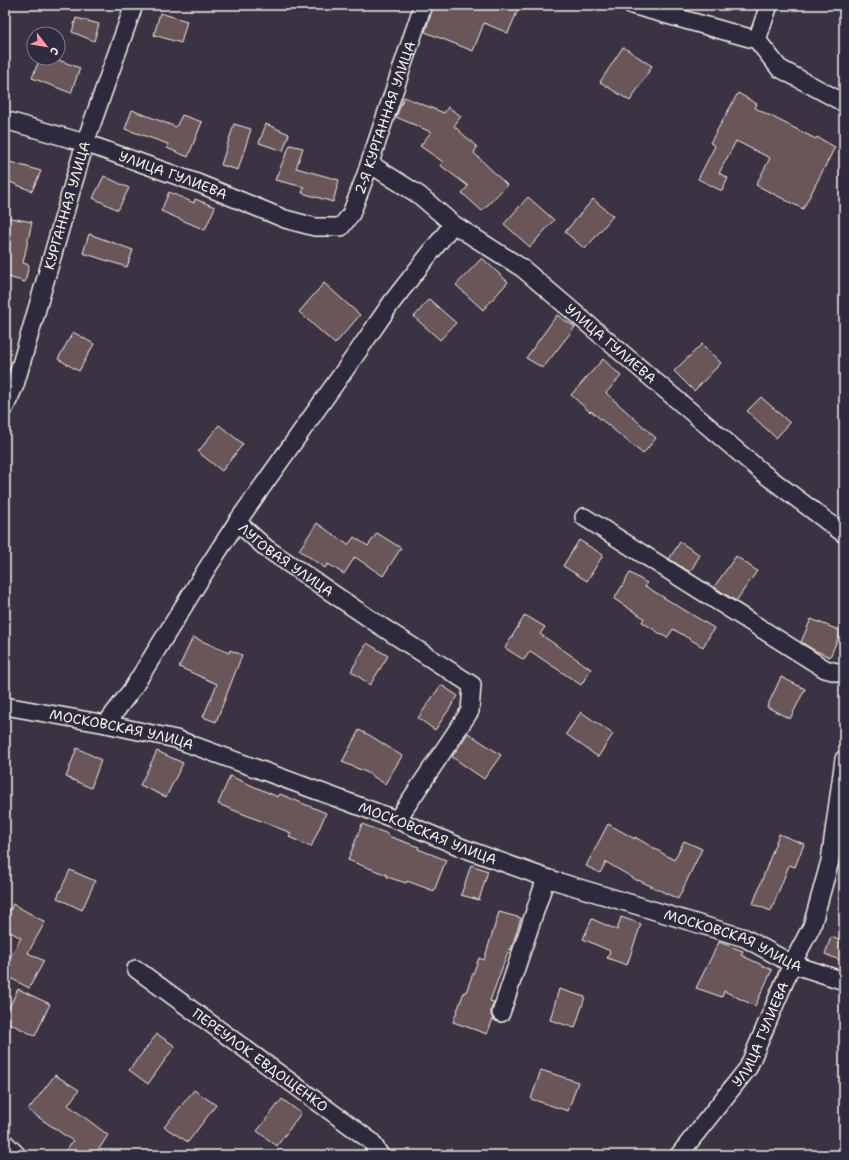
<svg xmlns="http://www.w3.org/2000/svg" width="849" height="1160" viewBox="0 0 849 1160" font-family="'Shantell Sans',sans-serif">
<rect width="100%" height="100%" fill="#3b3343"/>
<filter id="ink" filterUnits="userSpaceOnUse"><feTurbulence type="fractalNoise" baseFrequency=".025" numOctaves="2"/><feDisplacementMap in="SourceGraphic" scale="8" xChannelSelector="R" yChannelSelector="G"/><feConvolveMatrix kernelMatrix="1 2 1 2 8 2 1 2 1" color-interpolation-filters="sRGB"/></filter>
<g filter="url(#ink)">
<g fill="#6b5659" stroke="#f4f1e8">
<polygon points="434,5 520,5 508,33 484,23 473,51 425,32"/>
<polygon points="160,13 187,21 181,43 154,35"/>
<polygon points="76,18 99,24 94,41 72,32"/>
<polygon points="623,47 652,66 630,101 600,82"/>
<polygon points="40,58 53,58 80,68 71,93 32,78"/>
<polygon points="738,93 757,104 755,108 816,139 817,137 835,147 803,209 756,185 770,158 736,141 719,173 728,178 722,191 698,179 715,146 710,143"/>
<polygon points="404,97 444,113 448,107 461,116 454,126 477,147 474,153 507,185 482,211 462,193 468,186 440,165 443,162 420,146 431,132 396,117"/>
<polygon points="132,110 176,127 182,115 202,122 188,157 167,148 168,144 125,129"/>
<polygon points="234,124 251,129 238,170 221,165"/>
<polygon points="266,124 289,134 283,151 259,143"/>
<polygon points="290,145 303,148 296,168 339,180 333,202 302,193 304,187 275,180"/>
<polygon points="10,162 41,171 32,191 5,180 5,175"/>
<polygon points="104,176 129,188 118,210 93,198"/>
<polygon points="169,192 194,203 195,199 215,207 205,230 161,211"/>
<polygon points="528,197 554,220 530,247 504,224"/>
<polygon points="593,199 613,216 585,249 565,232"/>
<polygon points="5,217 32,222 23,263 29,265 25,282 5,276"/>
<polygon points="89,234 133,250 127,267 83,253"/>
<polygon points="482,258 508,282 483,310 456,285"/>
<polygon points="324,283 360,315 335,344 299,312"/>
<polygon points="429,299 456,323 440,340 414,317"/>
<polygon points="557,315 575,327 543,368 526,358"/>
<polygon points="73,332 94,344 79,371 58,359"/>
<polygon points="702,344 721,363 694,391 674,371"/>
<polygon points="603,359 621,376 606,393 656,438 643,454 591,411 590,412 571,395"/>
<polygon points="761,397 790,423 776,438 747,411"/>
<polygon points="219,425 243,444 222,471 198,452"/>
<polygon points="317,523 348,545 354,537 368,546 377,533 401,548 383,576 355,557 344,574 328,564 325,568 299,550"/>
<polygon points="579,540 603,555 587,581 563,566"/>
<polygon points="680,542 700,555 690,572 669,559"/>
<polygon points="736,556 757,571 736,601 714,587"/>
<polygon points="630,573 647,583 645,586 714,628 703,647 673,629 667,638 642,622 644,618 614,599"/>
<polygon points="525,615 545,627 540,634 591,669 581,685 530,651 524,660 505,648"/>
<polygon points="811,619 841,631 830,657 814,650 801,642"/>
<polygon points="193,637 229,653 230,650 242,655 216,722 203,717 217,684 179,667"/>
<polygon points="367,643 388,656 370,685 351,671"/>
<polygon points="781,677 805,689 790,719 767,707"/>
<polygon points="441,685 458,696 435,730 418,718"/>
<polygon points="581,712 613,734 598,757 566,734"/>
<polygon points="359,730 371,736 402,756 385,784 366,772 342,762"/>
<polygon points="468,733 501,755 484,779 452,757"/>
<polygon points="77,748 101,760 91,788 66,777"/>
<polygon points="157,751 183,763 166,797 140,785"/>
<polygon points="230,776 278,797 280,794 326,813 311,847 289,837 291,833 218,804"/>
<polygon points="362,824 388,834 388,836 419,847 418,849 446,860 434,891 407,881 406,883 387,877 387,875 348,860"/>
<polygon points="608,824 635,839 635,837 674,860 684,841 702,849 678,899 638,880 638,881 606,862 600,873 586,866"/>
<polygon points="779,834 804,844 795,867 789,865 771,911 753,904"/>
<polygon points="471,865 488,871 479,900 461,895"/>
<polygon points="70,870 95,881 82,910 57,898"/>
<polygon points="13,904 45,922 28,953 44,961 29,988 5,975 5,966 21,938 5,929 5,920"/>
<polygon points="499,912 521,918 511,950 509,949 490,1001 494,1002 491,1010 491,1015 493,1019 487,1034 453,1022 464,992 466,992 479,958 484,960"/>
<polygon points="621,917 641,924 627,965 607,958 610,951 583,939 592,919 617,930"/>
<polygon points="831,937 844,942 844,962 825,954"/>
<polygon points="719,942 743,951 741,955 772,970 755,1006 724,991 722,997 696,988"/>
<polygon points="18,989 50,1004 35,1036 5,1021 5,1016"/>
<polygon points="559,989 585,997 575,1028 550,1020"/>
<polygon points="157,1034 175,1046 148,1084 129,1070"/>
<polygon points="541,1070 578,1082 568,1111 531,1099"/>
<polygon points="55,1075 79,1090 68,1105 108,1135 95,1155 62,1155 73,1141 28,1110"/>
<polygon points="194,1090 216,1105 188,1142 164,1127"/>
<polygon points="282,1099 301,1113 277,1146 257,1131"/>
</g>
<g fill="none" stroke-linecap="round" stroke-linejoin="round">
<defs>
<g id="minor">
<polyline points="632,5 757,40 779,68 844,103"/>
<polyline points="757,40 769,5"/>
<path id="s1" d="M5 120 85 143 200 184 285 219 315 227H341L351 214 365 177 423 5"/>
<path id="s2" d="M370 164 419 195 453 224 522 268 763 473 844 534"/>
<path id="s3" d="M5 407 15 385 85 143 134 5"/>
<polyline points="584,517 825,669 844,674"/>
<path id="s4" d="M237 522 266 548 376 623 472 685 470 711 397 820"/>
<path id="s5" d="M5 706 106 724 176 739 397 820 463 848 546 878 745 938 792 964 844 981"/>
<polyline points="106,724 133,688 206,570 237,522 359,350 392,302 453,224"/>
<path id="s6" d="M136 969 371 1141 380 1155"/>
<polyline points="501,1013 546,878"/>
<polyline points="5,1143 17,1155"/>
<path id="s7" d="M679 1155 748 1068 792 964 812 926 830 861 844 759"/>
</g>
</defs>
<use href="#minor" stroke="#f4f1e8" stroke-width="20"/>
<use href="#minor" stroke="#2f2a3d" stroke-width="17"/>
</g>
</g>
<g text-anchor="middle" dominant-baseline="central" stroke-width="3" stroke-linejoin="round" paint-order="stroke">
<g font-size="14" fill="#f4f1e8" stroke="#2f2a3d">
<text stroke="none"><textPath href="#s1" startOffset="473">2-Я КУРГАННАЯ УЛИЦА</textPath></text>
<text stroke="none"><textPath href="#s1" startOffset="177">УЛИЦА ГУЛИЕВА</textPath></text>
<text stroke="none"><textPath href="#s3" startOffset="211">КУРГАННАЯ УЛИЦА</textPath></text>
<text stroke="none"><textPath href="#s2" startOffset="301">УЛИЦА ГУЛИЕВА</textPath></text>
<text stroke="none"><textPath href="#s4" startOffset="62">ЛУГОВАЯ УЛИЦА</textPath></text>
<text stroke="none"><textPath href="#s5" startOffset="119">МОСКОВСКАЯ УЛИЦА</textPath></text>
<text stroke="none"><textPath href="#s5" startOffset="443">МОСКОВСКАЯ УЛИЦА</textPath></text>
<text stroke="none"><textPath href="#s5" startOffset="767">МОСКОВСКАЯ УЛИЦА</textPath></text>
<text stroke="none"><textPath href="#s7" startOffset="147">УЛИЦА ГУЛИЕВА</textPath></text>
<text stroke="none"><textPath href="#s6" startOffset="154">ПЕРЕУЛОК ЕВДОЩЕНКО</textPath></text>
</g>
</g>
<rect width="849" height="1160" fill="none" stroke="#2f2a3d" stroke-width="20"/>
<rect x="10" y="10" width="829" height="1140" fill="none" stroke="#f4f1e8" stroke-width="1.5" filter="url(#ink)"/>
<g transform="translate(46 46) rotate(121)"><circle r="19" fill="#2f2a3d" stroke="#7e7a81"/>
<path d="M0-3L7 15L0 10L-7 15Z" fill="#ff9aa2"/>
<text y="-6" font-size="11" font-weight="bold" text-anchor="middle" fill="#f4f1e8">С</text>
</g>
</svg>
